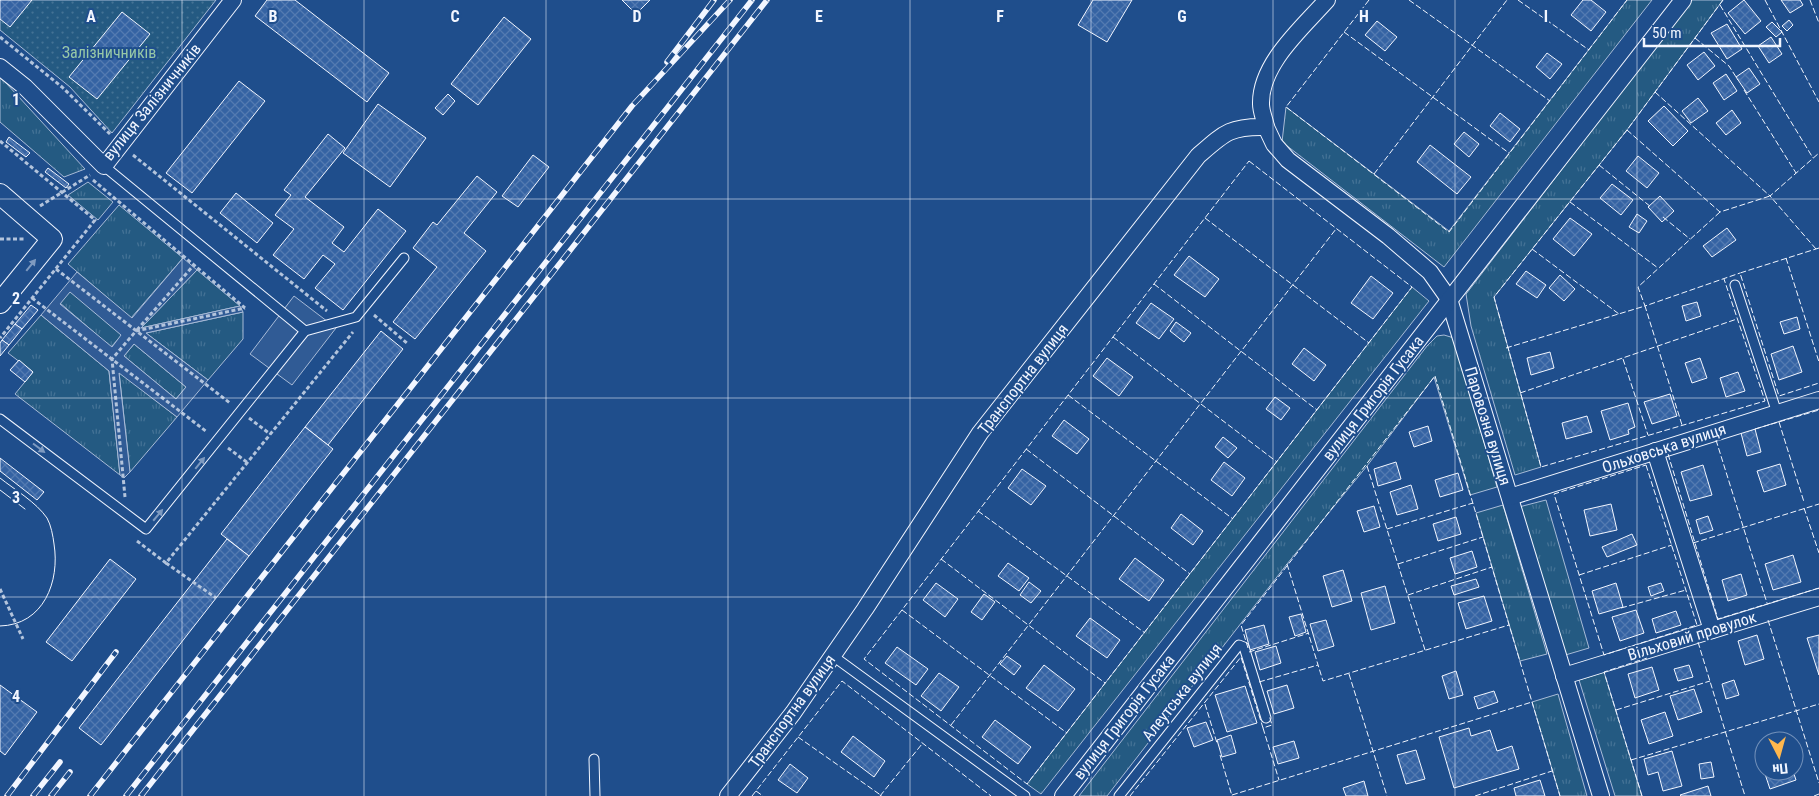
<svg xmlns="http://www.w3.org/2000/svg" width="1819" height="796" viewBox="0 0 1819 796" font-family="'Roboto Condensed',sans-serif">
<defs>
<pattern id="grass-tufts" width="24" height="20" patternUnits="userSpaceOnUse" patternTransform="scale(1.25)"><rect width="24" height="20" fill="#245a82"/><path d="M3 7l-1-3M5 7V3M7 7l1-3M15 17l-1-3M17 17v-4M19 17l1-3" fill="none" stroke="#447295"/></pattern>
<pattern id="park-dots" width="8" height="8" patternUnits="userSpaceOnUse" patternTransform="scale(1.25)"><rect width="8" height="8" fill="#245a82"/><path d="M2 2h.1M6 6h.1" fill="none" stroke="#447295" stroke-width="1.8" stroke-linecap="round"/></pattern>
<pattern id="building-cross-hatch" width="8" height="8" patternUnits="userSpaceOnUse" patternTransform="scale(1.25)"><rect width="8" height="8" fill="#3563a3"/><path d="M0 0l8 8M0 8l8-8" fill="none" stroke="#537ab1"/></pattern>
</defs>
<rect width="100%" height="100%" fill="#1f4e8c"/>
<g fill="url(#grass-tufts)" stroke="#a8bbd7">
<polygon points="1627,0 1652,0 1444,267 1282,142 1286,107 1449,231"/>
<polygon points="1692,0 1723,0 1627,130 1494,297 1541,467 1515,475 1471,326 1466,294"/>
<polygon points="0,78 6,83 85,169 64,177 0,122"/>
<polygon points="88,182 113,202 98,220 68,195"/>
<polygon points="119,205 183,258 131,318 68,264"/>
<polygon points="197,270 240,306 141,328"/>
<polygon points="1412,287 1429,301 1041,794 1027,784"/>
<polygon points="70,291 122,335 111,347 60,303"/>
<polygon points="243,312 243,339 208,380 146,333"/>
<polygon points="41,315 109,371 120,475 15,394 33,372 8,353"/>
<polygon points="1444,335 1454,338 1497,487 1470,495 1434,377 1367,466 1287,564 1107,796 1079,796 1427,346 1437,336"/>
<polygon points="134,344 186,387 176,399 124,356"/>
<polygon points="119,372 177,417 130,472"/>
<polygon points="1546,500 1589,648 1562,656 1519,507"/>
<polygon points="1503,505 1547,654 1520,661 1476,513"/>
<polygon points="1604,672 1642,796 1615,796 1579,680"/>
<polygon points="1558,694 1587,796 1560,796 1532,702"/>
</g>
<polygon fill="url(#park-dots)" stroke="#a8bbd7" points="0,0 216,0 112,133 70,87 0,30"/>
<g fill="#305b95" stroke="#a8bbd7" fill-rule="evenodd">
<path d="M183 258 197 270 141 328 240 306 243 312 146 333 208 380 177 417 119 373 130 472 124 478 120 475 109 371 41 315 77 272 132 318ZM70 292 121 335 112 347 60 304ZM134 344 186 387 176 399 124 356Z"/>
<polygon points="294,296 336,328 292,385 250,354"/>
</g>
<g fill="url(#building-cross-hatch)" stroke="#f2f6ff">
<polygon points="0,0 32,0 10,27 0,19"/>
<polygon points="267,0 295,0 389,73 367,102 255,16"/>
<polygon points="622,0 650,0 636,14"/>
<polygon points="1093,0 1132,0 1107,42 1078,25"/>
<polygon points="1583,0 1591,0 1606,12 1591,31 1571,15"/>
<polygon points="1744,0 1761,21 1745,34 1728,13"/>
<polygon points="1781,0 1800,0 1803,5 1790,13"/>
<polygon points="122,12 150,34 97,99 69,77"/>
<polygon points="504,17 531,39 478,105 451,84"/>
<polygon points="1789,20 1793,25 1787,31 1782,26"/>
<polygon points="1377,21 1397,37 1385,51 1365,35"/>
<polygon points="1772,22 1782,32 1776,37 1766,27"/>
<polygon points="1727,24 1742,49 1727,59 1711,33"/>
<polygon points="1771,37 1782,54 1769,63 1758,46"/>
<polygon points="1704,52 1715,66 1698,80 1687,65"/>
<polygon points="1547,53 1562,64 1550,79 1536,67"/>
<polygon points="1749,68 1760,84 1747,93 1736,77"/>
<polygon points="1726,74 1737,91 1724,100 1713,83"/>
<polygon points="239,81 265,101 192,193 166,173"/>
<polygon points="448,94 455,101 443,115 435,108"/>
<polygon points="1698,98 1708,111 1691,123 1682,111"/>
<polygon points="378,104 426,138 390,187 343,153"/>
<polygon points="1664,106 1688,131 1673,146 1648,121"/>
<polygon points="1732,110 1741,123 1726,135 1716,123"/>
<polygon points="1500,113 1520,129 1510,142 1490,126"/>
<polygon points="1464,132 1479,144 1469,157 1454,144"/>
<polygon points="328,134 345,148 305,197 344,227 332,243 344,252 378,209 406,231 343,310 315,288 335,264 323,255 304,279 273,255 294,229 275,215 291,195 284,190"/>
<polygon points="9,137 30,153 26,157 6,142"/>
<polygon points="1430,145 1471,177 1457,194 1417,162"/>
<polygon points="533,155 549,167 518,207 502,196"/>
<polygon points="1638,156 1659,173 1647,188 1626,171"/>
<polygon points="48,168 69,184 66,188 45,172"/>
<polygon points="477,176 497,192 464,233 486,251 415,339 393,322 437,267 413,248 433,222 437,225"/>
<polygon points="1612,184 1633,200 1621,215 1600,198"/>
<polygon points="236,193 273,223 257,243 220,213"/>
<polygon points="1660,196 1674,211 1662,222 1648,207"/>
<polygon points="1637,214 1647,221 1639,233 1629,227"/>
<polygon points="1570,218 1592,234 1574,256 1553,239"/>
<polygon points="1727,228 1736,240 1712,257 1703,246"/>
<polygon points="1189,256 1219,279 1205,297 1174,275"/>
<polygon points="1526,271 1546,285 1537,298 1516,284"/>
<polygon points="1560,275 1575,289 1564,301 1549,288"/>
<polygon points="1371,276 1393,293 1373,319 1351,303"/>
<polygon points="1697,302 1701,316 1686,321 1682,306"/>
<polygon points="1151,303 1174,319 1159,339 1136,323"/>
<polygon points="31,305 38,310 22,329 15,324"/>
<polygon points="1797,317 1800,329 1784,334 1780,322"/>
<polygon points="1176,322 1191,333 1184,342 1170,331"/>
<polygon points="15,324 22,329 9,345 2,340"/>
<polygon points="381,331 403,349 328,445 305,427"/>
<polygon points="2,340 9,345 0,356 0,343"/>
<polygon points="1793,346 1802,372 1779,380 1771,354"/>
<polygon points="1304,348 1326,365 1314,381 1292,364"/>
<polygon points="1550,352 1554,368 1531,375 1527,358"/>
<polygon points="1107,358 1133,377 1119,396 1093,376"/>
<polygon points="1700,358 1707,378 1692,383 1685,363"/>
<polygon points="19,360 33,372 25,382 10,370"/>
<polygon points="1738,372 1745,391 1726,397 1720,378"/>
<polygon points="1670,394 1677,416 1652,424 1644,402"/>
<polygon points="1275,397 1290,408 1281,420 1266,409"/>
<polygon points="1628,403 1635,427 1628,430 1629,434 1610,440 1601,411"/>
<polygon points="1587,416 1592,432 1566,439 1562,423"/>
<polygon points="1064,420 1089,439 1077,454 1052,436"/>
<polygon points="1428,426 1432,441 1414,447 1409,432"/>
<polygon points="305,427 333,449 249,556 221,534"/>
<polygon points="1755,429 1761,452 1747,456 1741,433"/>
<polygon points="1223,437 1237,448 1228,458 1215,447"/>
<polygon points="0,458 44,492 37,500 0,471"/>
<polygon points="1224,462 1245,478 1232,496 1211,480"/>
<polygon points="1396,462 1401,479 1378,486 1374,469"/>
<polygon points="1780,464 1786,485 1764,492 1757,471"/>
<polygon points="1703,465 1712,495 1690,501 1681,472"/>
<polygon points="1022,469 1046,486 1031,505 1008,488"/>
<polygon points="1458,473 1463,490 1440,497 1435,480"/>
<polygon points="1411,485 1418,509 1397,515 1390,492"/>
<polygon points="1611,504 1617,530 1590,536 1584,510"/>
<polygon points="1374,506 1380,527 1364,532 1357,511"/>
<polygon points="1181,514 1203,531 1193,545 1171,528"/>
<polygon points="1708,516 1713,530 1700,534 1696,520"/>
<polygon points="1456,517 1461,534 1438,541 1433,524"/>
<polygon points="1632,534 1637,545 1607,557 1602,547"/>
<polygon points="227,539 249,556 101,745 79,728"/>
<polygon points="1472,551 1477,567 1455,574 1450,558"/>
<polygon points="1793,555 1801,582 1773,590 1765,564"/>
<polygon points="1135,558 1164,580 1149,601 1119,579"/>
<polygon points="110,559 136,579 72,661 46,642"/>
<polygon points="1008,563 1029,578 1019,591 998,576"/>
<polygon points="1343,570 1352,601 1332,607 1323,576"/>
<polygon points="1741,574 1747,595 1728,601 1722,580"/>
<polygon points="1476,579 1479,587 1454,595 1451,586"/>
<polygon points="1029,582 1041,591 1031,603 1020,595"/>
<polygon points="936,583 958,599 945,617 923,600"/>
<polygon points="1616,583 1623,607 1599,614 1592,591"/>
<polygon points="1661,583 1664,591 1651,596 1648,587"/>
<polygon points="1385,586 1395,623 1371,630 1361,593"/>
<polygon points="984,594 995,602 982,620 971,612"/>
<polygon points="1484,596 1492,621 1466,629 1458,603"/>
<polygon points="1636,610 1644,633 1620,641 1612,617"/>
<polygon points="1676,611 1681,625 1656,633 1652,619"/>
<polygon points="1301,614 1306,632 1295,636 1289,617"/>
<polygon points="1090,618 1120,640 1107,658 1076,636"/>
<polygon points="1326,620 1334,646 1318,651 1310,624"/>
<polygon points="1264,625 1269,644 1250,650 1245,630"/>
<polygon points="1757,635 1764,659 1745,665 1738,641"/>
<polygon points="1819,635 1819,675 1807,638"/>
<polygon points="1276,646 1281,663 1260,670 1255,652"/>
<polygon points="897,647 928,669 916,685 885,663"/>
<polygon points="1007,656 1021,666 1014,675 1000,664"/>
<polygon points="1044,665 1075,689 1058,711 1026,688"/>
<polygon points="1689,665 1693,677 1678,681 1674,669"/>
<polygon points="1652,667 1659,690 1635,698 1628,674"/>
<polygon points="1456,671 1463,695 1449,699 1442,676"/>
<polygon points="939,673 959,687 941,711 921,696"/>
<polygon points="1734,680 1739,695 1726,699 1722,684"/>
<polygon points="0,685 37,712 5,755 0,751"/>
<polygon points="1287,685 1294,708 1274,714 1267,691"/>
<polygon points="1245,686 1257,723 1227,732 1215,695"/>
<polygon points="1694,689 1702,712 1678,720 1670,696"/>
<polygon points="1494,691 1498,702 1478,709 1474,697"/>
<polygon points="1665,712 1673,736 1649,744 1641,720"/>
<polygon points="995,720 1031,747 1018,764 982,737"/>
<polygon points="1206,722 1213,740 1194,747 1187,728"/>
<polygon points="1469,728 1471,736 1490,730 1497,751 1512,746 1519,769 1454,788 1439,737"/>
<polygon points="1231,735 1236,753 1222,757 1217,740"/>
<polygon points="853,736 885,761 874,777 841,752"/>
<polygon points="1294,741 1299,758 1278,764 1273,747"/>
<polygon points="1416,750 1425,779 1406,784 1397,755"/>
<polygon points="1672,751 1682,786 1663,791 1658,772 1648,775 1644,759"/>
<polygon points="1711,762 1714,777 1701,779 1699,764"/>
<polygon points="790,764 808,778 797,793 778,780"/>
<polygon points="1764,771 1793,771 1796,780 1770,789"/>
<polygon points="1540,780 1545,796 1516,796 1514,788"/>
<polygon points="1364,781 1368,796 1346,796 1343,788"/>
<polygon points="1708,786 1711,796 1681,796 1680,795"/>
</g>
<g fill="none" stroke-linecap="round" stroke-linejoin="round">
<defs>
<g id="service">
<polyline points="104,166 305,331"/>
<polyline points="1735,285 1777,413"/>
<polyline points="0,419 146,529 305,331 356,317 404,258"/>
<polyline points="833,656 1025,796"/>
<polyline points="594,759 595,796"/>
<polyline points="1119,796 1239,645 1244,647 1266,718"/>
</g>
<g id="minor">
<polyline points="0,67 25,87 104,166 233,0"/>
<polyline points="1266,127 1274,144 1288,160 1388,236 1430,272 1449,299 1601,796"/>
<polyline points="1655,451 1712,630"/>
<polyline points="1510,497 1819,400"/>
<polyline points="1564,676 1819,597"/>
<path d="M728 796 793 713 865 609 980 433 1198 156C1224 133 1230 126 1266 127 1265 120 1261 112 1261 104 1260 64 1302 28 1327 0"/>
<polyline points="1063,796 1683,0"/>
</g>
<polyline id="tertiary" points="0,194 52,239 0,303"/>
</defs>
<use href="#service" stroke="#f2f6ff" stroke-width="11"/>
<use href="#minor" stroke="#f2f6ff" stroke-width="18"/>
<use href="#tertiary" stroke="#f2f6ff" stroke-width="22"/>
<g stroke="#b3c4dc" stroke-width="3" stroke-dasharray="4 2.5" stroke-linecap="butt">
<polyline points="0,37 62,87 110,134"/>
<polyline points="0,141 95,220 0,338"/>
<polyline points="133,155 327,311"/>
<polyline points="93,180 245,308"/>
<polyline points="40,206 90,175"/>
<polyline points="0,239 24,239"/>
<polyline points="56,269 230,403"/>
<polyline points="32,298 207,432"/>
<polyline points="374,315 408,344"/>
<polyline points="137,330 193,266"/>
<polyline points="249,418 270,434"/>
<polyline points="228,448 248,463"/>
<polyline points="125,497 112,359 136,331 245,308"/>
<polyline points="137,541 166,563 353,332"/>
<polyline points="166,563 216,598"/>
<polyline points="0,589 23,639"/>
</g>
<use href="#service" stroke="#1f4e8c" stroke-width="9"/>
<use href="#minor" stroke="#1f4e8c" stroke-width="16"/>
<use href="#tertiary" stroke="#1f4e8c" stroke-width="20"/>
<g stroke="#f2f6ff" stroke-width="1">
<path d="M0 478C15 490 36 502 47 518 51 525 53 536 54 544 60 581 44 625 0 626"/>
<polyline points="0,490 25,509"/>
</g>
<defs>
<g id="rail">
<polyline points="667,62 714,0"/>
<polyline points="7,796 116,652"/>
<polyline points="33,796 60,762"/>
<polyline points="51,796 70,772"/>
<polyline points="90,796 632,106 730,0"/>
<polyline points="126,796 752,0"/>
<polyline points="141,796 767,0"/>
</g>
</defs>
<use href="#rail" stroke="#f2f6ff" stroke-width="5.5"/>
<use href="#rail" stroke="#1f4e8c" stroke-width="4" stroke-dasharray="11" stroke-linecap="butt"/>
<g stroke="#f2f6ff" stroke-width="1" stroke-dasharray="6 2.5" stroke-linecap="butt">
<polyline points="1369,0 1286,107 1449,232 1627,0"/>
<polyline points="1409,0 1550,101"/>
<polyline points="1518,0 1589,50"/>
<polyline points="1723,0 1627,130 1720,212 1770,196"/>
<polyline points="1765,0 1819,102"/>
<polyline points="1810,0 1819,23"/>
<polyline points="1720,5 1813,158"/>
<polyline points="1344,32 1509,153"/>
<polyline points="1695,38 1729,66 1738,80"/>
<polyline points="1744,90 1796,173"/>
<polyline points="1655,92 1770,196"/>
<polyline points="1627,130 1494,297 1541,467 1765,401 1724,279"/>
<polygon points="1249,161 1412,287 1027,784 864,659"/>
<polyline points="1599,165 1651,207"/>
<polyline points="1374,174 1507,0"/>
<polyline points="1570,202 1658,268"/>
<polyline points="1720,212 1638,287 1645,306 1740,273"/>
<polyline points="1663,217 1690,239"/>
<polyline points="1205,218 1369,343"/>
<polyline points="1819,248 1740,273 1779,396 1819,383"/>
<polyline points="1532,249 1619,314"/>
<polyline points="1816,249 1770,196 1819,153"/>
<polyline points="1786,258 1819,362"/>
<polyline points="1154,284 1317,410"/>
<polyline points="1113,337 1277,462"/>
<polyline points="1506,348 1645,306 1682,425"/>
<polyline points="1623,359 1648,435"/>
<polyline points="1435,376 1560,796"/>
<polyline points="1520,393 1737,319"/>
<polyline points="1068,395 1233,519"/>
<polyline points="1779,422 1804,502"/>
<polyline points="1755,429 1819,410"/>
<polyline points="1716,440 1767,603"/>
<polyline points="1026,449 1190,574"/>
<polyline points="1668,454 1718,619 1819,588"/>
<polygon points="1646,465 1697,625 1604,655 1554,494"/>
<polyline points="1367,466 1425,650"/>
<polyline points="1804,508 1819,553"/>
<polyline points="978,511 1145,633"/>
<polyline points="1387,529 1473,503"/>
<polyline points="1693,543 1819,504"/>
<polyline points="941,559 1105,683"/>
<polyline points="1287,564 1323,681 1509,625"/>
<polyline points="1398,564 1483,537"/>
<polyline points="1579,575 1672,545"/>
<polyline points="1408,595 1492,567"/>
<polyline points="1621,608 1686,590"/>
<polyline points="902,610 1067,733"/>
<polyline points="1768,620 1819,783"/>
<polyline points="1698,642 1745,796"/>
<polyline points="1248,648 1241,625 1435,376"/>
<polyline points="1249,652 1309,633"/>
<polyline points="1349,674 1387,796"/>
<polyline points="1259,682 1318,665"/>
<polyline points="1205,704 1217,743"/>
<polyline points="1616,710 1710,681"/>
<polyline points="951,725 1336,229"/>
<polyline points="1263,728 1279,780"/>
<polyline points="798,737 882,796"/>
<polyline points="1220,755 1232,796"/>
<polyline points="1631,760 1819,704"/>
<polyline points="756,791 763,796"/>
<polyline points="1232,795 1532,702"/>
<polyline points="752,796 842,681 991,796"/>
<polyline points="880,796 922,744"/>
<polyline points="1130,796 1241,657 1263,728 1272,725 1269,715"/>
<polyline points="1475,796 1552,771"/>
<polyline points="1642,796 1604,672 1647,658"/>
<polyline points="1814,796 1819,794"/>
</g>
</g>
<defs><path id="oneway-solid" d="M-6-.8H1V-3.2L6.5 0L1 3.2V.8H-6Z" transform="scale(1.25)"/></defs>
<g fill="#7e9ac0">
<use href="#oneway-solid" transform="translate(31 265) rotate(-51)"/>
<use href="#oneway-solid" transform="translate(39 448) rotate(37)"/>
<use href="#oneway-solid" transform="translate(200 463) rotate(-51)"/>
<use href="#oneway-solid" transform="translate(158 515) rotate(-50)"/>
</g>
<path fill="none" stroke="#f2f6ff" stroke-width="1" stroke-opacity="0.55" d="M182 0V796M364 0V796M546 0V796M728 0V796M910 0V796M1091 0V796M1273 0V796M1455 0V796M1637 0V796M0 199H1819M0 398H1819M0 597H1819"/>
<g text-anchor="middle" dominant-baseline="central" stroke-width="4" stroke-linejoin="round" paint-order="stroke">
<g font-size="16" fill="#97c8a6" stroke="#1f4e8c">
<text x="109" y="52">Залізничників</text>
</g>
<g font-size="16" fill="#f2f6ff" stroke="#1f4e8c">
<text transform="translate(152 102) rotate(-51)">вулиця Залізничників</text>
<text transform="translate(1023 379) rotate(-52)">Транспортна вулиця</text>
<text transform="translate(1373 398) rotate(-52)">вулиця Григорія Гусака</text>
<text transform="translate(1488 426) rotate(73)">Паровозна вулиця</text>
<text transform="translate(1664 448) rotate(-18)">Ольховська вулиця</text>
<text transform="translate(1692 636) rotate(-17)">Вільховий провулок</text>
<text transform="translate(1182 692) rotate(-52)">Алеутська вулиця</text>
<text transform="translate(792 711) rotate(-54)">Транспортна вулиця</text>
<text transform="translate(1124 717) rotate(-52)">вулиця Григорія Гусака</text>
</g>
</g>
<g font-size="16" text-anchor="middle" font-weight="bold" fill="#f2f6ff" stroke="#1f4e8c" stroke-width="4" stroke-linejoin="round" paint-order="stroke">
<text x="91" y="22">A</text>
<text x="273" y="22">B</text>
<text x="455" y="22">C</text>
<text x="637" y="22">D</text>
<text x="819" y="22">E</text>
<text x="1000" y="22">F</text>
<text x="1182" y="22">G</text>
<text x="1364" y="22">H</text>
<text x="1546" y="22">I</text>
<text x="16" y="105">1</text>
<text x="16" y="304">2</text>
<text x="16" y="503">3</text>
<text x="16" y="702">4</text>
</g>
<g transform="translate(1779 756) rotate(174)"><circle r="24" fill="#1f4e8c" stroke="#7391ba"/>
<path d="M0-4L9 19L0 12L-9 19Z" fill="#ffb74d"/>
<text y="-8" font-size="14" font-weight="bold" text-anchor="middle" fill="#f2f6ff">Пн</text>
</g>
<path d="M1644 38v8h136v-8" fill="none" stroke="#f2f6ff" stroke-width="2.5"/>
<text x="1652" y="38" font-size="15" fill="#f2f6ff" stroke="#1f4e8c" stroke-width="4" paint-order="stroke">50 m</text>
</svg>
